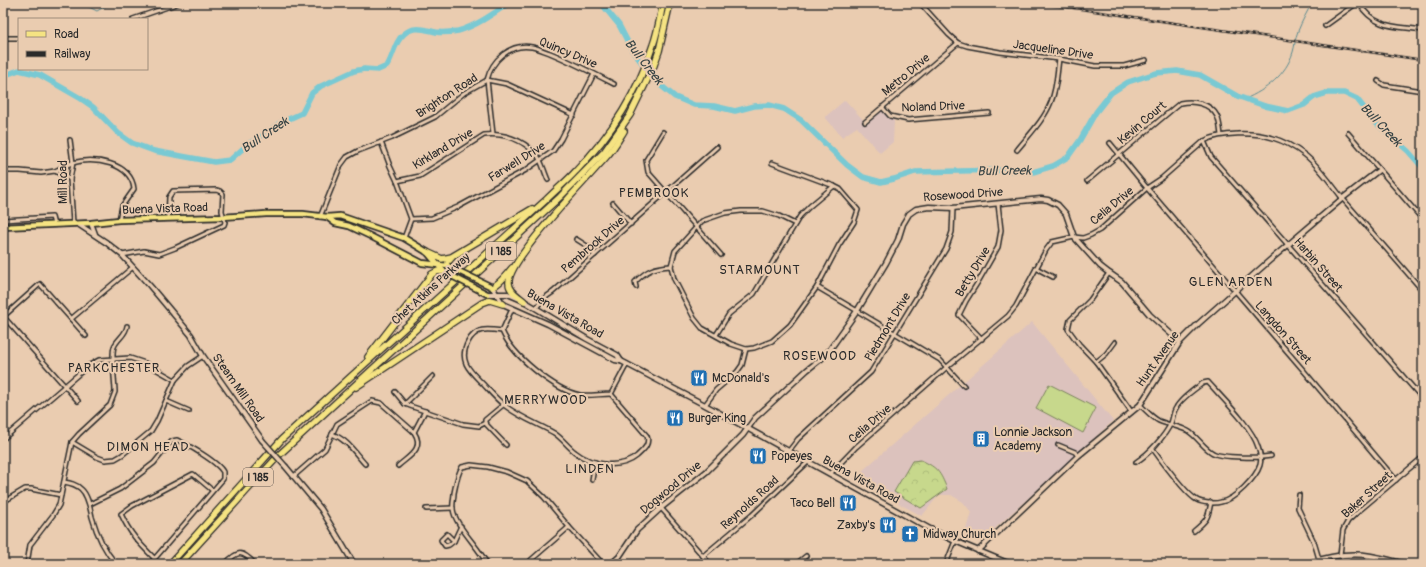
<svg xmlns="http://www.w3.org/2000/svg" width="1426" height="567" viewBox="0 0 1426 567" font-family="Pangolin,sans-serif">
<defs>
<pattern id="park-crowns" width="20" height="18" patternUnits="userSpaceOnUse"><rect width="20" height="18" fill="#c7d88c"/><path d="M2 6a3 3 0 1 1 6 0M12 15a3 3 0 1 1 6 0" fill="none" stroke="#abba79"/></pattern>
</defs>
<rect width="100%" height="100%" fill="#eaccb0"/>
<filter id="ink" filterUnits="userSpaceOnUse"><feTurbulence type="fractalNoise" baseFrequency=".025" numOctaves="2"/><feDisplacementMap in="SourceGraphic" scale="8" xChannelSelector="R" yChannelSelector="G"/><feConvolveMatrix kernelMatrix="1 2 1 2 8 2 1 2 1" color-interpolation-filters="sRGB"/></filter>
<g filter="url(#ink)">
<g fill="#dcc2bd">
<polygon points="845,100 867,124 882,110 894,121 893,142 880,153 857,127 842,137 825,117"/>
<polygon points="1032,322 1113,421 980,542 964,536 971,512 963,502 951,495 939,495 922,516 853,479"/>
</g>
<path fill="url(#park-crowns)" stroke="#79825c" d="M921 460C938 468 940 472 947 489L921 508 894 492 912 461Z"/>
<polygon fill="#c7d88c" stroke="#79825c" points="1049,384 1096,408 1083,433 1036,408"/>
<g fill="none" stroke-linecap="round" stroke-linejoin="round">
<g stroke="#5a8a90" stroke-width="1">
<polyline points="71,3 73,5 85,5 97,11 111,3"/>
<path d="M1245 99C1266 90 1286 75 1293 52 1295 46 1295 38 1298 31 1302 21 1307 12 1312 3"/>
</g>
<g stroke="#79c9d3" stroke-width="5.5">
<polyline points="601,3 619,25 632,50 639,59 659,84 675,97 694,105 714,106 735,111 754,106 769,105 784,109 801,120 847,165 863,177 881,182 894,179 915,172 1004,170 1033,172 1053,166 1068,157 1080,140 1096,112 1111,93 1128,82 1156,73 1177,71 1200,75 1237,96 1265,106 1288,111 1304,105 1314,97 1327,93 1344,93 1357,99 1376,123 1408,151 1423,168"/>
<path d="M3 76 19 70 40 75 80 98 93 107 118 133 132 143 154 151 214 162 230 160 248 144 265 134 280 123 302 113 312 93 321 86 354 71 364 69 378 70 387 66C394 55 394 42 404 34 414 25 426 30 436 32 442 33 452 32 458 31 476 26 493 14 509 3"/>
</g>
<defs>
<g id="street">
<polyline points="920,3 949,35 958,43 967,46 1000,52 1059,59 1095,66 1124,66 1146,60"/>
<polyline points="1250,3 1265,3"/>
<path d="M1359 3C1374 29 1396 26 1423 30"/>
<polyline points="133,19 179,3"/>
<polyline points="1325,26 1357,3"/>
<polyline points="3,38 19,38"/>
<polyline points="1378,81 1384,85 1423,91"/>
<polyline points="882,107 890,116 908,120 989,113"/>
<polyline points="865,122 958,43"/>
<polyline points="663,132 646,160 648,172 721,255"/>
<polyline points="1348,133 1423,220"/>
<path d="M493 134 487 80C492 60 510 43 532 47 538 48 544 51 550 53 572 62 593 73 614 84"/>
<polyline points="70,140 73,163 70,179 73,223"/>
<polyline points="1204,141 1211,157 1423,399"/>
<polyline points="381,142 390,166 397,181 411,219 404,238"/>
<polyline points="1110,143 1147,188 1304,371 1396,480"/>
<path d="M1017 150C1029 135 1044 120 1051 102 1057 88 1057 73 1059 59"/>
<polyline points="772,163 834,186 840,189 858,210 854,222 839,245 817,287 790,325 772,341 754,348 746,349 731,344 702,328 694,318 674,279 671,266 675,251 702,221 725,213 741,211 763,211 779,216 795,224"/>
<polyline points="3,171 20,171 41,173 55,171 70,179"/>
<path d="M55 171C60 169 66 165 72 163 94 157 131 162 134 189L122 206 119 220"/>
<path d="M397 181 420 176 484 135C503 133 522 139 536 154 542 160 544 172 548 180"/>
<path d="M1087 181 1180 103C1193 100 1210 103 1217 116 1220 122 1220 129 1221 135"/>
<polyline points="613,203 631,224"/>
<polyline points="320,217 341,165 347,157 358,151 392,138 435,117 464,93 487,80 507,84 574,115"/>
<polyline points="411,219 432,218 458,207 526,170 553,151 561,139 594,74"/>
<polyline points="3,220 52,217 54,225"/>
<polyline points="576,239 587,246 595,255"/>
<polyline points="122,255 144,251 159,254 175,248 224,225 225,222 222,211 223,194 220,191 217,190 173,191 169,197 168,218"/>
<polyline points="1036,268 1053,277"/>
<polyline points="1109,273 1090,300 1070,320 1068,329 1079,344 1096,362 1131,411"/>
<path d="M636 287 635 282C647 270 654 267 671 266"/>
<polyline points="817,287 940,360 964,386"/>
<polyline points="536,308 543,299 553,292 717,147"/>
<polyline points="3,316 78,401"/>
<polyline points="3,317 40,284 86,336"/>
<polyline points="71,319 133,267"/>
<path d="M502 331C487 329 476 327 468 342 458 361 470 371 482 383 489 390 496 399 504 405 519 417 538 424 554 433 562 438 567 446 575 452 591 465 620 470 637 456 643 450 650 445 647 436L611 394"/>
<path d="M502 331C512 355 554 390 580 395 590 396 601 394 611 394L627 364"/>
<polyline points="502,331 512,309"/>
<polyline points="716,335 729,314 754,294 800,216 810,206 834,186"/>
<polyline points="982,339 959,315 966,301 978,282 998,247 1001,230 998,204"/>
<polyline points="1096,362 1106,354 1115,342"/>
<polyline points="395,392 405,404 413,407 463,424 479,426 485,423 485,420 503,405"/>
<polyline points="1418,393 1423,389"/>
<polyline points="166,401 189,411"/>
<polyline points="405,404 433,376"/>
<polyline points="705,405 716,390 737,372 742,365 746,349"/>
<path d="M1140 405C1146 410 1151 417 1159 421 1168 425 1179 426 1188 431 1198 437 1203 448 1213 453 1222 458 1260 458 1271 456"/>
<polyline points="485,423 506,445"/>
<polyline points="414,432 425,411"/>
<path d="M332 434C348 440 354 452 365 464"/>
<polyline points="3,439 88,366 99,360 130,358 145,363 175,380"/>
<polyline points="72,442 97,457 105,460 115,459 122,455 151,431 157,421 175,380 188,366 203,356"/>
<polyline points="1058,445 1075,452 1078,456"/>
<polyline points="788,452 798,439 871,372 946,249 952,232 953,208"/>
<path d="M1136 462C1149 454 1165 436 1171 423 1173 418 1173 412 1176 408 1180 399 1195 389 1203 383L1208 382C1223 399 1252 427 1258 447 1260 453 1262 459 1260 465 1256 478 1234 500 1221 502 1215 504 1202 503 1197 500 1187 495 1161 460 1153 449"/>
<path d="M830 474 856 447 947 367 1008 316 1016 306 1046 250 1052 242 1074 237 1083 238 1091 235 1100 230 1147 188 1162 178 1204 141C1221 132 1254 132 1273 138 1283 141 1296 148 1305 155 1320 167 1331 184 1343 199 1370 230 1396 260 1423 291"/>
<path d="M294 476 325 449 337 424 372 401 381 403 414 432C425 449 409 456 398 466"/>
<polyline points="592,480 595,462"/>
<path d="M64 482C70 483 76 484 81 489 88 495 90 508 92 517 97 535 104 550 116 564"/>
<polyline points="1299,495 1298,508 1314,542 1319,559"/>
<polyline points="3,502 25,489 31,489 61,495"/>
<path d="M90 504 120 489 128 483 154 463 172 441 177 440C188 445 218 462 223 472 223 473 223 478 223 479L150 564"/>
<polyline points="661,508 710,564"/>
<polyline points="426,509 453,508"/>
<path d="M1194 531C1207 520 1208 519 1211 502"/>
<polygon points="447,534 454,541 449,545 445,546 441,540"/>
<polyline points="454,541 461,526"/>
<polyline points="1340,555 1343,530 1348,521 1360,510 1423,457"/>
<polyline points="703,556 752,515 808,462"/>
<path d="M154 558C139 543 130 534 121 514L132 506 193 474 212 490"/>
<polyline points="531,560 569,527"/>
<path d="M27 564 30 545 53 515 59 505 72 442 79 434 110 405 115 392C115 382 111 355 114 347 117 339 126 335 127 326"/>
<path d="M225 564C238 550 242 550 255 564"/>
<path d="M487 564C479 547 455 526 453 509 452 504 454 498 454 493 456 484 457 475 462 467L471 465 488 467 507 472 527 481 544 497 569 527 603 564"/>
<polyline points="796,564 806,556"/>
<polyline points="946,564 955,541"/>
</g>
<g id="secondary">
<polyline points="91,223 95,234"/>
<polyline points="78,224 107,243 122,255 150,286 191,335 203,356 262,440"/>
<polyline points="492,287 503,304 548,324 615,360 621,361 705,405 930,529 955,541 1010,564"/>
<polyline points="487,294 508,294 524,301 587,339 617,355 621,361"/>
<polyline points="286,467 321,509 354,564"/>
<polyline points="978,551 1078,456 1140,405 1180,342 1198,324 1269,261 1343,198 1379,170"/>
<polyline points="611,564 619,557 637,530 661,508 706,472 743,435 755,418 807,370 826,355 857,311 886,263 898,240 903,224 909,214 916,209 929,207 953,208 1041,199 1048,200 1058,205 1066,214 1074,237 1082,246 1100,266 1109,273 1122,282 1150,315 1180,342"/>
<path d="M1306 564C1326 557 1349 552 1371 556 1382 558 1393 561 1405 564"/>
</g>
<g id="primary">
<polyline points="327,217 335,223 349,226 370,236 422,263 448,266"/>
<polyline points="3,227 91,223 119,220 223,217 266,214 303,214 327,217 340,216 404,238 427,252 444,272"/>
</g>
<g id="highway">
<polyline points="427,252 442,259 452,257"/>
<polyline points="448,266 448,262 453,256 532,209"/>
<path d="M492 287C500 284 506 275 512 268"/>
<path d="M524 301C518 296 509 291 509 283 507 260 589 177 607 156 614 148 619 139 624 131"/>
<polyline points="368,357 432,274 438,271 444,272"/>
<polyline points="356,387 482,303 490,300 503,304"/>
<path d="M170 564 282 439 546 200C556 190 567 181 576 171 611 135 638 92 653 45 658 31 660 17 663 3"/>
<polyline points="180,564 280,454 560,197 604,152 630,115 653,68 659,51 670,3"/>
</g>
</defs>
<use href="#street" stroke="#2b2b2b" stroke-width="6"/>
<use href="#secondary" stroke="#2b2b2b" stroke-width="7"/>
<use href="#primary" stroke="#2b2b2b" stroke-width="8"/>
<use href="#highway" stroke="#2b2b2b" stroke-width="8"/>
<use href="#street" stroke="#eaccb0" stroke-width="3"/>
<use href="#secondary" stroke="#eaccb0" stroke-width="4"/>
<use href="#primary" stroke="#f5e382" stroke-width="4.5"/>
<use href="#highway" stroke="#f5e382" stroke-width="5.5"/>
<defs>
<polyline id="rail" points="1040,3 1423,60"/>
</defs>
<use href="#rail" stroke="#2b2b2b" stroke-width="2.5"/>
<use href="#rail" stroke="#eaccb0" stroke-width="1" stroke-dasharray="3" stroke-linecap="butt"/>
<defs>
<polyline id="secondary-bridge" points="262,440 286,467"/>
<g id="primary-bridge">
<polyline points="448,266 492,287"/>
<polyline points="444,272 487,294"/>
</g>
</defs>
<use href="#secondary-bridge" stroke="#2b2b2b" stroke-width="7" stroke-linecap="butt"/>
<use href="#primary-bridge" stroke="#2b2b2b" stroke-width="8" stroke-linecap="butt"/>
<use href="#secondary-bridge" stroke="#eaccb0" stroke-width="4"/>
<use href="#primary-bridge" stroke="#f5e382" stroke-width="4.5"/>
</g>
</g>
<defs>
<symbol id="restaurant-square" viewBox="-11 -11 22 22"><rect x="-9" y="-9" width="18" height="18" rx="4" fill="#1f6fb2" stroke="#eaccb0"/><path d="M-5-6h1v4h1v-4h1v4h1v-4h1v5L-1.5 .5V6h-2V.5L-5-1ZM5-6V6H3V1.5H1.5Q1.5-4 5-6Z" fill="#fff"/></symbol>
<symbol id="building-square" viewBox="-11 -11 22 22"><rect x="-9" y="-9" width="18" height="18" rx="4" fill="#1f6fb2" stroke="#eaccb0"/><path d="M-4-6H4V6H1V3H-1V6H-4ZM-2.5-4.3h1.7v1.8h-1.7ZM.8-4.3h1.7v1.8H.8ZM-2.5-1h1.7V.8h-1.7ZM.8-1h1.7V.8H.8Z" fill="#fff"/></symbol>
<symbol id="church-square" viewBox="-11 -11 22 22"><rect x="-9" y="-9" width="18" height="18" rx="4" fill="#1f6fb2" stroke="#eaccb0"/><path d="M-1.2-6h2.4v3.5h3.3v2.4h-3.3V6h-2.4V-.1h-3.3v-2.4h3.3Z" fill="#fff"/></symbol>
</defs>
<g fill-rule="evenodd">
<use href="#restaurant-square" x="689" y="368" width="20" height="20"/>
<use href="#restaurant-square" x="665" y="408" width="20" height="20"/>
<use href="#building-square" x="971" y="429" width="20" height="20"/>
<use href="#restaurant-square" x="748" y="446" width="20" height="20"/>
<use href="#restaurant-square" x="838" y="493" width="20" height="20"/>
<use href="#restaurant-square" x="878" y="515" width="20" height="20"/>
<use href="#church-square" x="900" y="524" width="20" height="20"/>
</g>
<g text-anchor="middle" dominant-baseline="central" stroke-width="4" stroke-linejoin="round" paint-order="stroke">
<g fill="#eaccb0" stroke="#645b53" stroke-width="1">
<rect x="486" y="242" width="30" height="18" rx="3"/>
<rect x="243" y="468" width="30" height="18" rx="3"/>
</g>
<g font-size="11" font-weight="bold" fill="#2b2b2b">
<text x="501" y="251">I 185</text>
<text x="258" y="477">I 185</text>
</g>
<g font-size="12" fill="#2b2b2b" stroke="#eaccb0">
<text transform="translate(1053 50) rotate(8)">Jacqueline Drive</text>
<text transform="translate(568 53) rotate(23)">Quincy Drive</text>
<text transform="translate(906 75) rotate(-40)">Metro Drive</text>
<text transform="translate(447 96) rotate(-33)">Brighton Road</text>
<text transform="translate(933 107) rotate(-2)">Noland Drive</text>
<text transform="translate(1142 123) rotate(-40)">Kevin Court</text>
<text transform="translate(443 149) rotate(-31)">Kirkland Drive</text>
<text transform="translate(517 162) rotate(-32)">Farwell Drive</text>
<text transform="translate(63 182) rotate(-90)">Mill Road</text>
<text transform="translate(963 195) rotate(-4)">Rosewood Drive</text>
<text transform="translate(1112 206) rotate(-40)">Celia Drive</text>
<text transform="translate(165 209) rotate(-2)">Buena Vista Road</text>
<text transform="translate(593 245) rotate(-41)">Pembrook Drive</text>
<text transform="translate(1318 265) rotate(49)">Harbin Street</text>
<text transform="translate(973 272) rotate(-59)">Betty Drive</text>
<text transform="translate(431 289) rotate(-42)">Chet Atkins Parkway</text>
<text transform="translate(565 314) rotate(30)">Buena Vista Road</text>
<text transform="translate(888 327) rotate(-59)">Piedmont Drive</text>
<text transform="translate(1283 333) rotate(49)">Langdon Street</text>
<text transform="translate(1158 359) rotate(-55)">Hunt Avenue</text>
<text transform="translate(238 388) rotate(55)">Steam Mill Road</text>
<text transform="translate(870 424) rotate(-41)">Celia Drive</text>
<text transform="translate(861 480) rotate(29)">Buena Vista Road</text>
<text transform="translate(671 488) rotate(-40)">Dogwood Drive</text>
<text transform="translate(1367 495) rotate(-42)">Baker Street</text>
<text transform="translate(750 503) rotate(-42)">Reynolds Road</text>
</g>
<g font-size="12" fill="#2b2b2b" stroke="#eaccb0" text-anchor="start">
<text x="712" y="378">McDonald's</text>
<text x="688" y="418">Burger King</text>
<text x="994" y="432">Lonnie Jackson<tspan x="994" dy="14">Academy</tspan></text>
<text x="771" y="456">Popeyes</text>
<text x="835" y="503" text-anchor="end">Taco Bell</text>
<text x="875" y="525" text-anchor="end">Zaxby's</text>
<text x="923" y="534">Midway Church</text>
</g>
<g font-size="13" font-style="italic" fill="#374344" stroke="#eaccb0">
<text transform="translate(644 62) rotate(52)">Bull Creek</text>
<text transform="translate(1381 125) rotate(47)">Bull Creek</text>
<text transform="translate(265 135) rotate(-34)">Bull Creek</text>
<text transform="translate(1004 171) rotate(-1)">Bull Creek</text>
</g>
<g font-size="13" letter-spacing="1" fill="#2b2b2b" stroke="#eaccb0">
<text x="654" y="193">PEMBROOK</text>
<text x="760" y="270">STARMOUNT</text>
<text x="1231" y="282">GLEN ARDEN</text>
<text x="820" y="356">ROSEWOOD</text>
<text x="114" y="368">PARKCHESTER</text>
<text x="546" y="400">MERRYWOOD</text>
<text x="148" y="447">DIMON HEAD</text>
<text x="590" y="469">LINDEN</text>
</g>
</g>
<rect width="1426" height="567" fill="none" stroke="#eaccb0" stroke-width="16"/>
<rect x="8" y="8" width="1410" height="551" fill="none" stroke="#2b2b2b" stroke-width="1.5" filter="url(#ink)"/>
<rect x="18" y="18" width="130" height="52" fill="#eaccb0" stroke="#9e8c7b"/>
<rect x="26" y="31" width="20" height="6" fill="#f5e382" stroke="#9e8c7b"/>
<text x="54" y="38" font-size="12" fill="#2b2b2b">Road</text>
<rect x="26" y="51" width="20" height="6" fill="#2b2b2b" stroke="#9e8c7b"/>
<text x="54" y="58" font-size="12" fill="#2b2b2b">Railway</text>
</svg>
